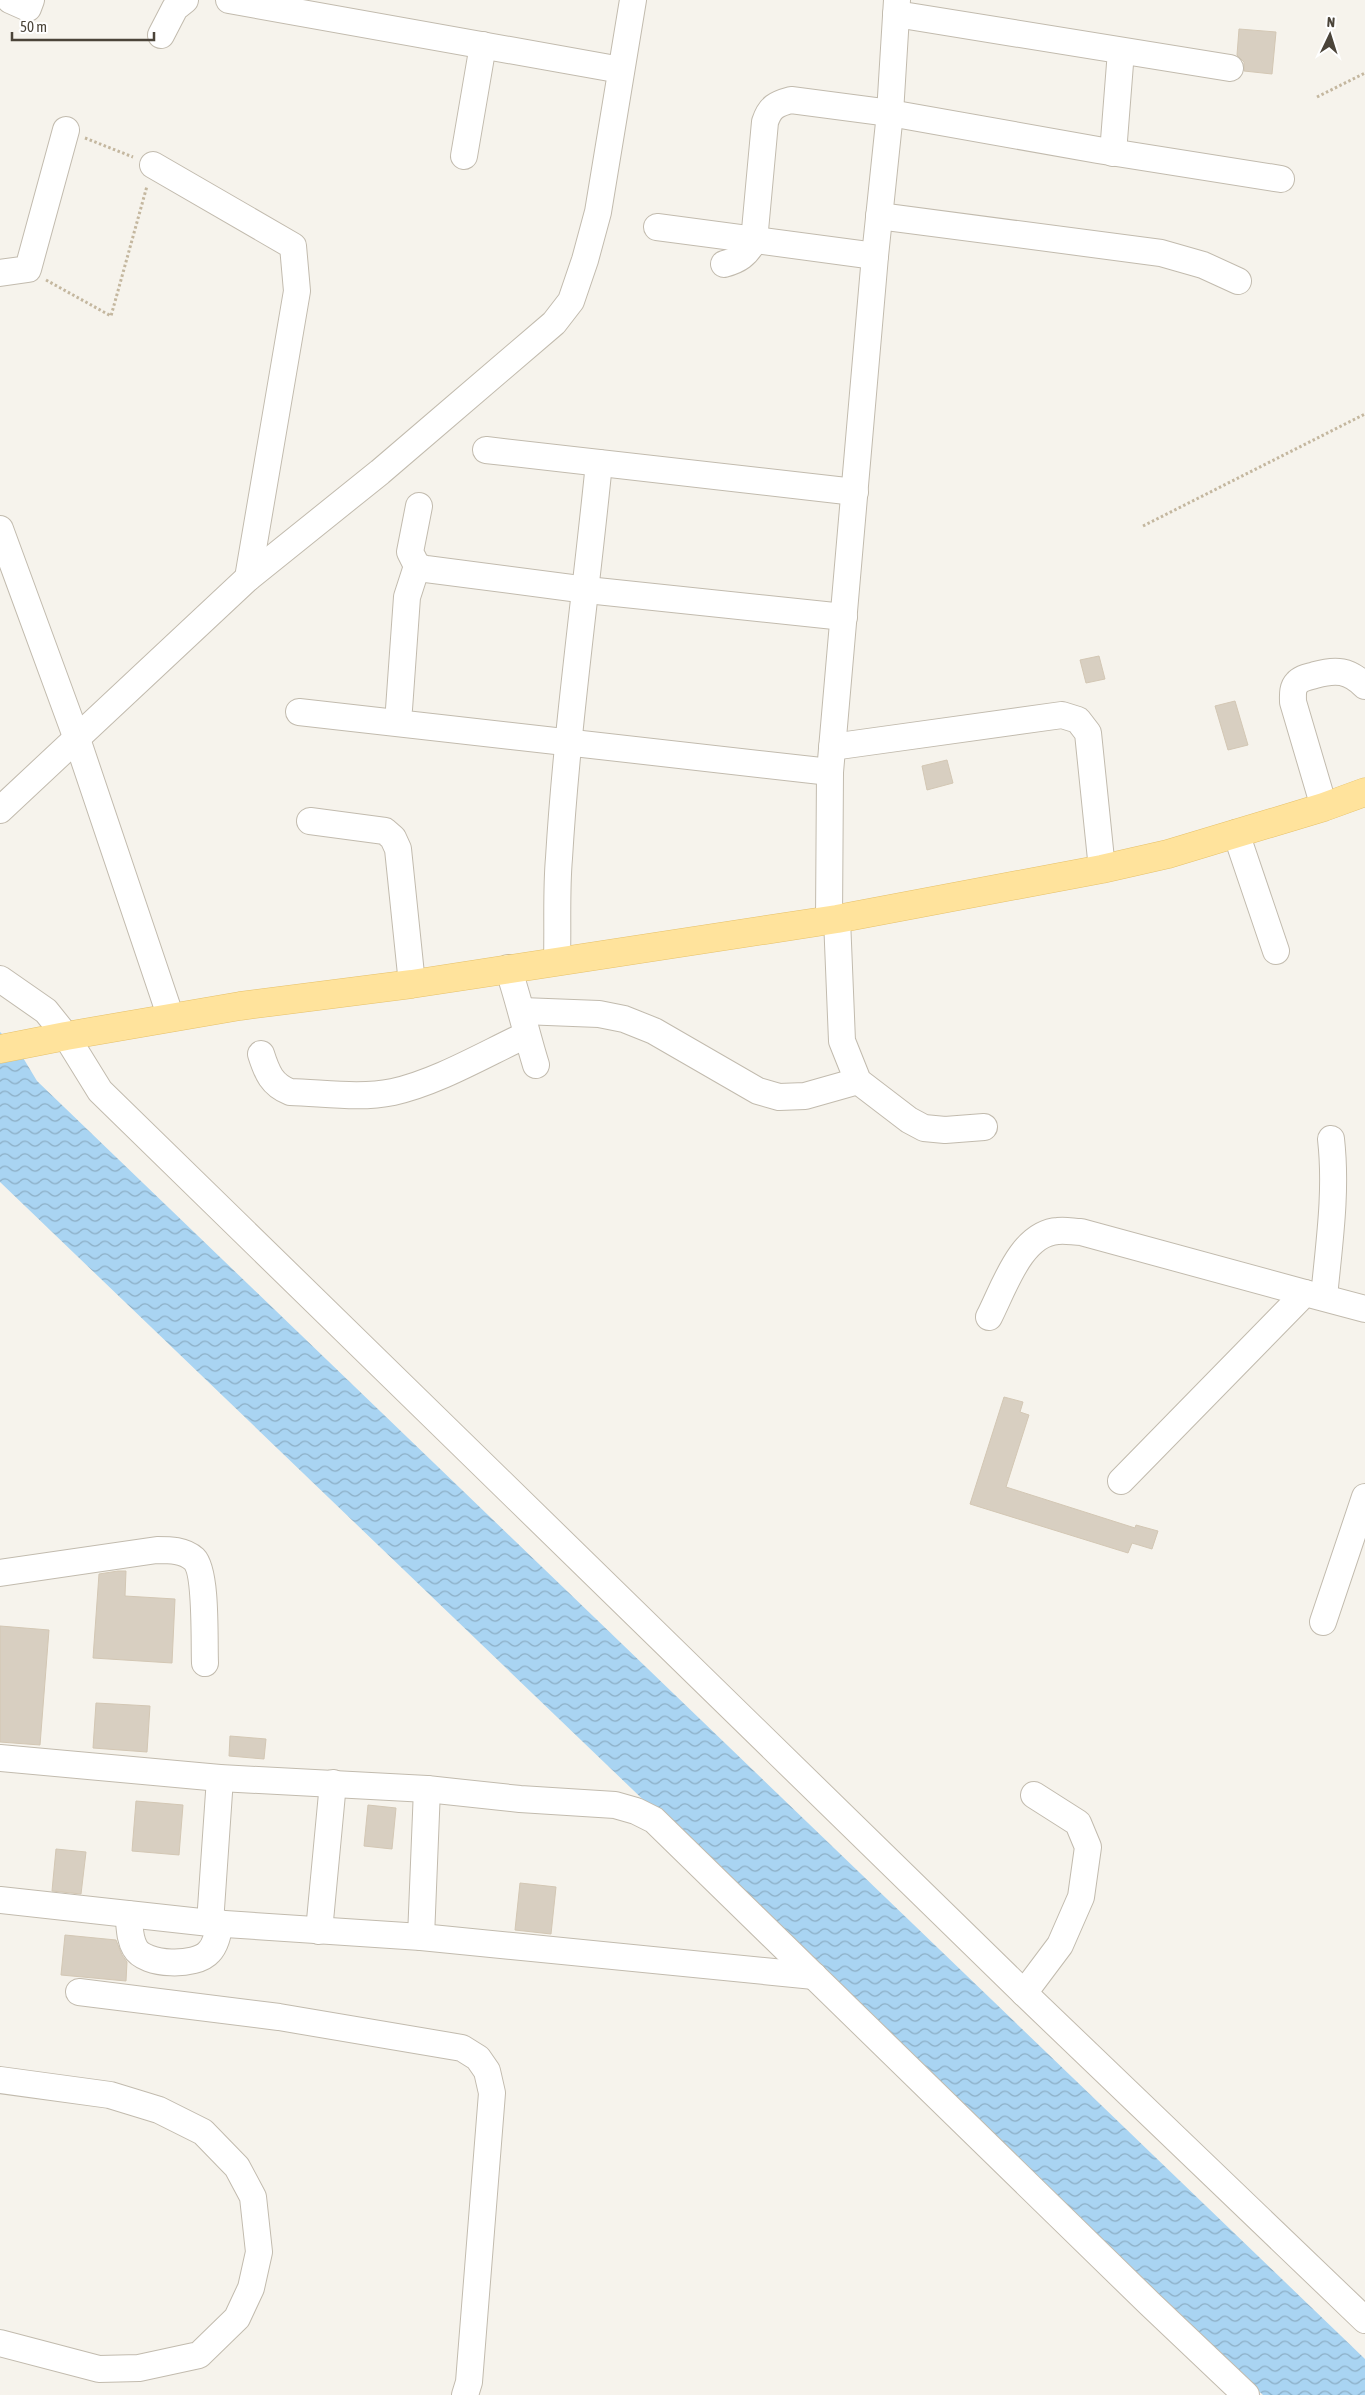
<svg xmlns="http://www.w3.org/2000/svg" width="1365" height="2395" viewBox="0 0 1365 2395" font-family="'Asap Condensed',sans-serif">
<defs>
<pattern id="water-waves" width="16" height="10" patternUnits="userSpaceOnUse" patternTransform="scale(1.25)"><rect width="16" height="10" fill="#a9d4f2"/><path d="M0 5q4-4 8 0t8 0" fill="none" stroke="#8caec5"/></pattern>
</defs>
<rect width="100%" height="100%" fill="#f6f3ec"/>
<polygon fill="url(#water-waves)" points="0,1032 19,1051 37,1081 1365,2359 1365,2395 1263,2395 0,1182"/>
<g fill="#d8cfc1" stroke="#d3c7b4">
<polygon points="1239,29 1276,32 1272,74 1244,71 1244,62 1237,55"/>
<polygon points="1099,656 1105,679 1086,683 1080,660"/>
<polygon points="1235,701 1248,745 1228,750 1215,706"/>
<polygon points="947,760 953,783 927,790 922,766"/>
<polygon points="1004,1397 1023,1402 1020,1412 1029,1415 1006,1487 1135,1528 1136,1525 1158,1531 1152,1549 1132,1543 1128,1553 970,1504"/>
<polygon points="118,1571 126,1571 125,1596 175,1599 172,1663 93,1658 99,1574"/>
<polygon points="0,1626 49,1630 40,1745 0,1742"/>
<polygon points="96,1703 150,1706 147,1752 93,1748"/>
<polygon points="230,1736 266,1739 264,1759 229,1756"/>
<polygon points="136,1801 183,1805 179,1855 132,1851"/>
<polygon points="368,1805 396,1808 392,1849 364,1846"/>
<polygon points="56,1849 86,1852 81,1894 52,1891"/>
<polygon points="520,1883 556,1887 551,1934 515,1930"/>
<polygon points="65,1935 116,1940 122,1955 127,1962 126,1981 61,1975"/>
</g>
<g fill="none" stroke-linecap="round" stroke-linejoin="round">
<defs>
<g id="minor">
<polyline points="10,0 28,8 31,0"/>
<polyline points="229,0 621,70"/>
<polyline points="896,14 1230,68"/>
<polyline points="161,35 175,8 185,0"/>
<polyline points="1113,153 1121,51"/>
<polyline points="464,156 483,45"/>
<polyline points="153,165 293,246 297,291 248,578"/>
<polyline points="879,216 1161,253 1203,265 1238,281"/>
<polyline points="657,227 875,256"/>
<path d="M724 264C739 260 746 255 754 241L765 122C770 107 776 104 791 100L890 113 1098 150 1281 179"/>
<polyline points="0,273 28,269 66,130"/>
<polyline points="486,450 855,492"/>
<polyline points="419,506 410,552 417,566 426,569 587,590 844,617"/>
<polyline points="0,529 77,739 171,1018"/>
<polyline points="399,709 407,597 417,566"/>
<polyline points="299,712 830,772"/>
<polyline points="832,747 1062,715 1078,720 1088,733 1102,869"/>
<path d="M1324 807 1293 702C1293 696 1292 688 1297 683 1301 678 1309 677 1315 675 1336 669 1349 670 1365 686"/>
<polyline points="0,810 248,578 380,472 554,323 571,301 585,260 598,212 633,0"/>
<polyline points="310,821 385,831 393,838 398,849 412,984"/>
<polyline points="1236,833 1276,951"/>
<polyline points="829,919 830,772 875,256 890,113 897,0"/>
<polyline points="837,919 842,1041 858,1081 909,1120 924,1128 945,1130 984,1127"/>
<path d="M557 960C558 926 556 892 559 858 567 726 586 594 599 463"/>
<path d="M508 968C519 1000 526 1033 536 1065"/>
<polyline points="0,979 46,1011 66,1036 100,1091 1024,1993 1365,2320"/>
<polyline points="522,1011 599,1014 624,1019 654,1031 758,1091 779,1097 805,1096 858,1081"/>
<path d="M261 1054C267 1073 272 1085 290 1092 324 1093 360 1099 393 1092 438 1082 485 1054 526 1035"/>
<path d="M1324 1297C1329 1244 1337 1192 1331 1139"/>
<path d="M989 1317C1004 1288 1021 1233 1058 1231 1066 1230 1074 1232 1081 1232L1305 1293"/>
<polyline points="1121,1481 1305,1293 1365,1309"/>
<path d="M0 1573 157 1550C170 1550 184 1550 194 1559 207 1572 204 1643 205 1663"/>
<polyline points="1323,1622 1365,1497"/>
<polyline points="0,1758 220,1778 427,1789 520,1799 615,1805 636,1811 654,1820 1149,2303 1246,2395"/>
<polyline points="0,1900 210,1923 421,1937 814,1976"/>
<path d="M128 1914C130 1925 129 1938 135 1948 145 1966 196 1967 209 1952 216 1945 218 1933 220 1923"/>
<polyline points="210,1923 220,1778"/>
<polyline points="319,1931 333,1783"/>
<polyline points="421,1937 427,1789"/>
<polyline points="79,1992 279,2017 462,2048 478,2058 487,2071 492,2093 469,2382 465,2395"/>
<polyline points="1024,1993 1060,1945 1081,1897 1088,1847 1078,1823 1034,1795"/>
<polyline points="0,2080 110,2095 159,2110 203,2132 237,2167 253,2197 259,2252 251,2288 237,2318 199,2355 139,2368 99,2369 0,2343"/>
</g>
<polyline id="major" points="0,1049 66,1036 240,1006 412,984 837,919 1102,869 1168,854 1324,807 1365,792"/>
</defs>
<use href="#minor" stroke="#c2bbae" stroke-width="28"/>
<use href="#major" stroke="#e6c16a" stroke-width="29"/>
<g stroke="#c4b79f" stroke-width="3" stroke-dasharray="2.5 2.5" stroke-linecap="butt">
<polyline points="1317,97 1365,73"/>
<polyline points="85,138 133,157"/>
<polyline points="46,280 111,316 147,186"/>
<polyline points="1143,526 1365,414"/>
</g>
<use href="#minor" stroke="#fff" stroke-width="26"/>
<use href="#major" stroke="#ffe39c" stroke-width="28"/>
</g>
<g transform="translate(1330 35) rotate(4)" stroke="#ffffff" stroke-width="4" paint-order="stroke">
<path d="M0-4L9 19L0 12L-9 19Z" fill="#4b4439"/>
<text y="-8" font-size="14" font-weight="bold" text-anchor="middle" fill="#4b4439">N</text>
</g>
<path d="M12 32v8h142v-8" fill="none" stroke="#4b4439" stroke-width="2.5"/>
<text x="20" y="32" font-size="15" fill="#4b4439" stroke="#ffffff" stroke-width="4" paint-order="stroke">50 m</text>
</svg>
